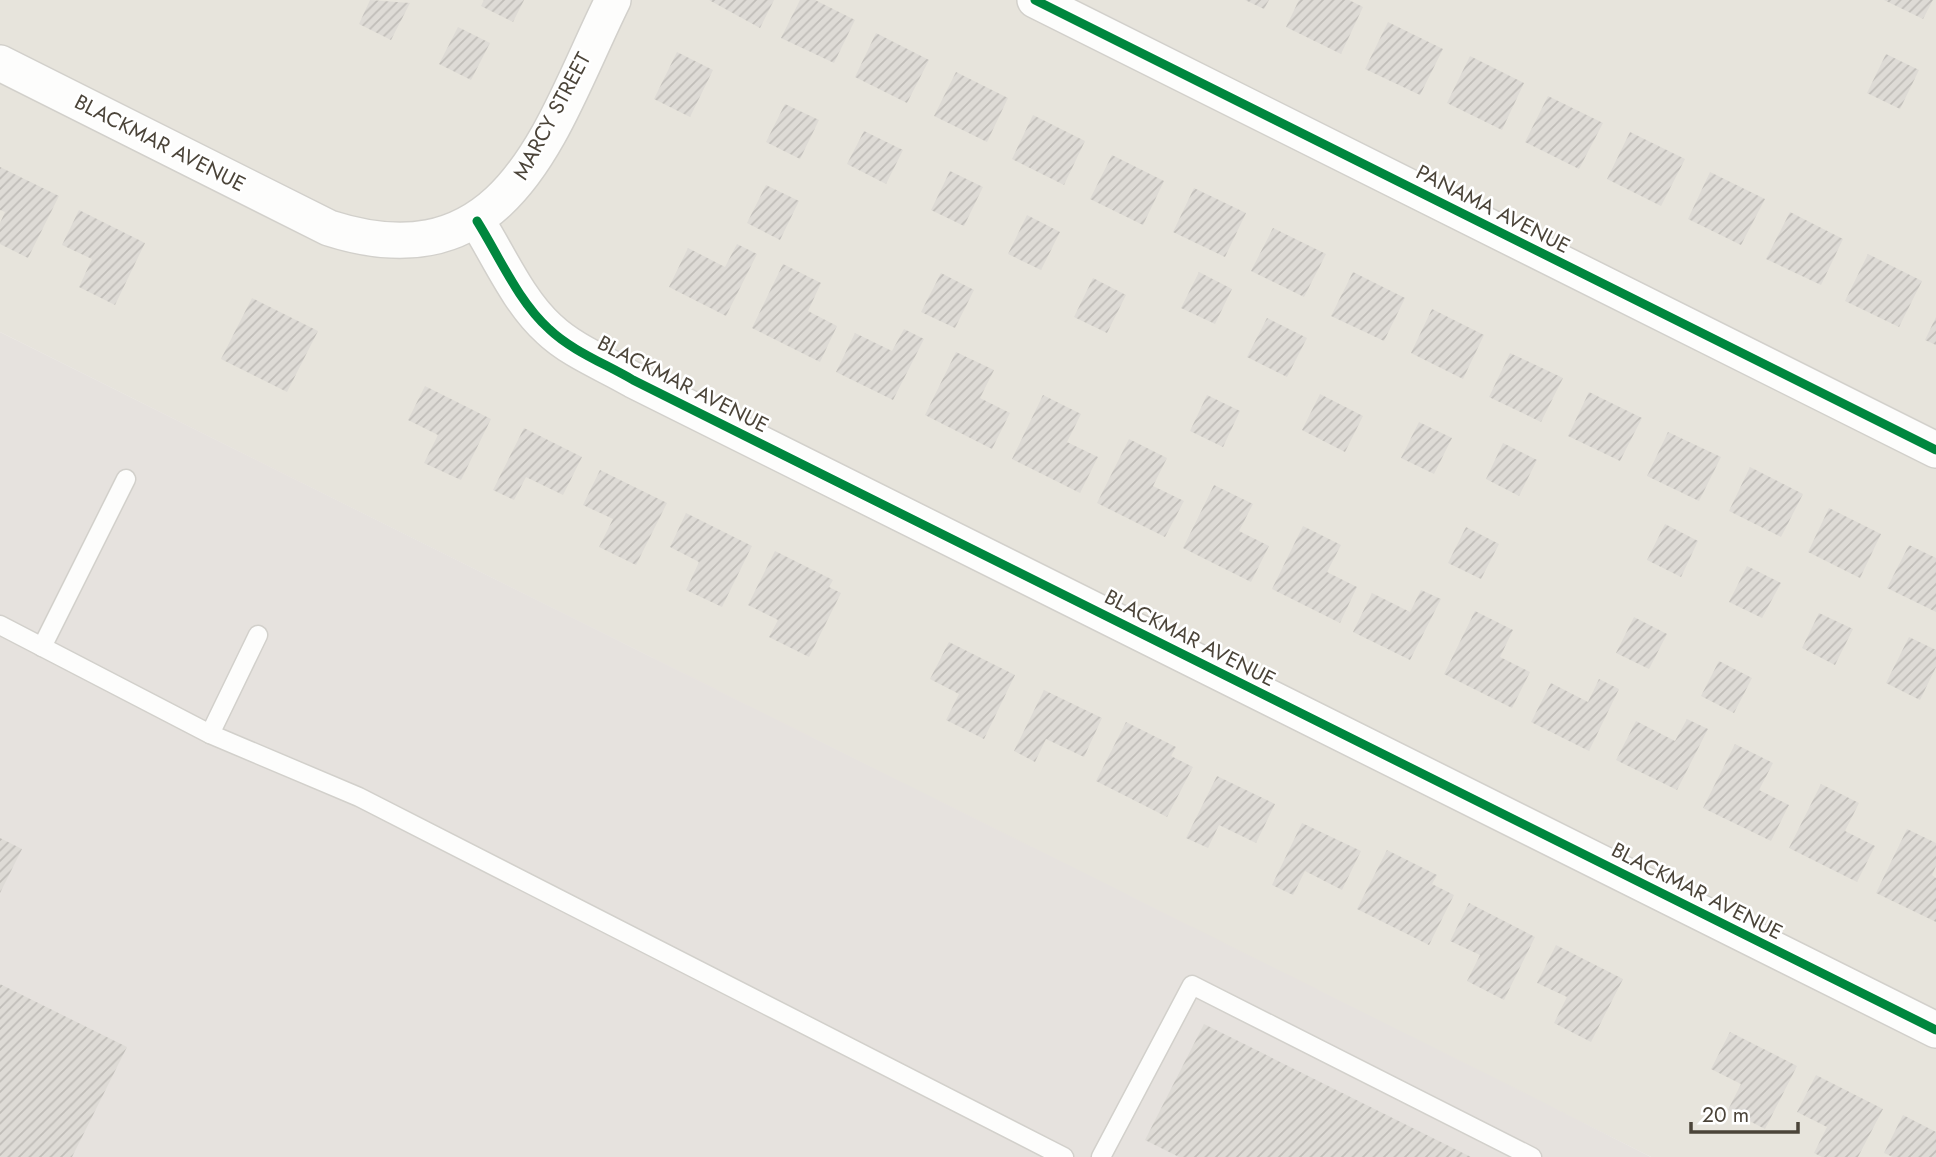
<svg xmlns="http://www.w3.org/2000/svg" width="1936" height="1157" viewBox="0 0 1936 1157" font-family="Jost,sans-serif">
<defs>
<pattern id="building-hatch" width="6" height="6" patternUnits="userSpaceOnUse" patternTransform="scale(1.75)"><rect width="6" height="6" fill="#dedbd6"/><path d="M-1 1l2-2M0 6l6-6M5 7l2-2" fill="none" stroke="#c0bdb8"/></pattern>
</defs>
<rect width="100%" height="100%" fill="#f4f2ee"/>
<polygon fill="#e7e4dc" points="0,0 1936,0 1936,1157 1651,1157 0,332"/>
<polygon fill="#e6e2de" points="0,332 1517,1089 1651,1157 0,1157"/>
<g fill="url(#building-hatch)">
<polygon points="370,0 410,3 391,40 359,24"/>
<polygon points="484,0 524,0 513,22 481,6"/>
<polygon points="709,0 774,0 760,28"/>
<polygon points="800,0 815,0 855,20 834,63 781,38"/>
<polygon points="1245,0 1269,0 1264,9"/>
<polygon points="1299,0 1349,0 1363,7 1341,54 1286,27"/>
<polygon points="1884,0 1933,0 1923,19"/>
<polygon points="1388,22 1443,49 1420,95 1365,69"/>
<polygon points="458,27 490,43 471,80 439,64"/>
<polygon points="876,33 929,60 907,103 855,77"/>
<polygon points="677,52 713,70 690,117 654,99"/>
<polygon points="1886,54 1919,70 1900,109 1867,93"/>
<polygon points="1470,56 1524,83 1502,130 1447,103"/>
<polygon points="956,72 1008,98 987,142 934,116"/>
<polygon points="1548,96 1603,123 1579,169 1525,142"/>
<polygon points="785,104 819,120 800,159 766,142"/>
<polygon points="1033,115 1085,141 1064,185 1012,159"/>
<polygon points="864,131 903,150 886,184 847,164"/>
<polygon points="1630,132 1685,159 1661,206 1607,179"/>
<polygon points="1112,155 1164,181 1143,225 1090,199"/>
<polygon points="0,167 59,196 28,258 0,244 0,223 5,212 0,210"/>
<polygon points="950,171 983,187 964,226 931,210"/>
<polygon points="1710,172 1765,199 1741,245 1688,219"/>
<polygon points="766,185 799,201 780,240 747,223"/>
<polygon points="1194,188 1246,213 1225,257 1173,232"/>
<polygon points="79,210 145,243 115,305 79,287 92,259 62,245"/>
<polygon points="1790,212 1843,239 1821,285 1766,259"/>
<polygon points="1027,215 1060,232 1041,270 1008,254"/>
<polygon points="1273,228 1326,254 1304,297 1251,271"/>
<polygon points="737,244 757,254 726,316 669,287 688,248 725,267"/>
<polygon points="1868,254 1922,281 1899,327 1845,301"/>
<polygon points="783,264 821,283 808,311 837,326 820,362 752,328"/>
<polygon points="1199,272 1232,289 1215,324 1181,308"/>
<polygon points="1353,272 1405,298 1384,341 1331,316"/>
<polygon points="941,273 974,290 955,328 921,312"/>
<polygon points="1093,278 1126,295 1107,333 1074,317"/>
<polygon points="252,298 318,331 287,392 221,359"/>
<polygon points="1432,309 1484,335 1463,379 1411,353"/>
<polygon points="1936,317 1936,345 1925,340"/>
<polygon points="1267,318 1307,338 1287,377 1247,357"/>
<polygon points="904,329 924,339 893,400 836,372 855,333 892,351"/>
<polygon points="956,352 994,370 980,398 1010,413 992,449 925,415"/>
<polygon points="1510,353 1563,378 1541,422 1489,397"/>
<polygon points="425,386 491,419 461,480 424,463 438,435 408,420"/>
<polygon points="1589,392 1642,418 1620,461 1568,436"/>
<polygon points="1320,394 1363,416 1345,452 1302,430"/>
<polygon points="1043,395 1081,414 1067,442 1098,457 1080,493 1012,459"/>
<polygon points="1207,395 1240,411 1223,447 1190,431"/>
<polygon points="1419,422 1452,438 1434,474 1401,458"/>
<polygon points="524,428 582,457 563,495 526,477 514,500 493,490"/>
<polygon points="1668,432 1721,457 1699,501 1647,476"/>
<polygon points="1129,439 1167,458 1153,486 1184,501 1165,537 1097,503"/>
<polygon points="1503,443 1537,460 1519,496 1486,479"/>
<polygon points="1750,467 1803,494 1781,537 1729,511"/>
<polygon points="600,470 667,503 636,565 599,547 613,519 583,505"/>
<polygon points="1214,485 1253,504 1239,531 1269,546 1251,582 1183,548"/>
<polygon points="1829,508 1881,534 1860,578 1808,552"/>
<polygon points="686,513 752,546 722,607 686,590 699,562 670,547"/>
<polygon points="1665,524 1698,541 1681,577 1647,560"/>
<polygon points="1303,526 1341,545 1327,572 1357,587 1340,623 1272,589"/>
<polygon points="1466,527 1499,544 1481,579 1448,563"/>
<polygon points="1909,545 1936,558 1936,612 1887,588"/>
<polygon points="775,551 833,580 829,587 841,593 809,657 769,637 778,620 748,605"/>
<polygon points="1747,566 1781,583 1762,618 1729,602"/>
<polygon points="1421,590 1441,599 1410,660 1353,632 1372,593 1410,612"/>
<polygon points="1475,611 1513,630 1500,657 1530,672 1512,708 1444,674"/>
<polygon points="1819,613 1853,629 1835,665 1802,648"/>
<polygon points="1634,617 1667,634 1649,669 1616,653"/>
<polygon points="1909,637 1936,650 1936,667 1920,700 1886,683"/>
<polygon points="949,642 1015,675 984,739 946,720 959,694 930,679"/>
<polygon points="1719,661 1752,678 1734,713 1701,696"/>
<polygon points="1599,679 1619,689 1589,751 1531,722 1551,683 1588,702"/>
<polygon points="1044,690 1102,718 1084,757 1046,739 1035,762 1014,751"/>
<polygon points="1687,719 1708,729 1677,790 1616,760 1636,721 1675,741"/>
<polygon points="1126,722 1176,747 1171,756 1193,767 1167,817 1096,781"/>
<polygon points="1735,744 1773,763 1759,790 1789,805 1771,841 1703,808"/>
<polygon points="1217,776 1275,804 1256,843 1219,825 1208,848 1186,838"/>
<polygon points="1821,784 1859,803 1845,831 1875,846 1857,882 1789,848"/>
<polygon points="1302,823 1361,851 1342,890 1305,871 1293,895 1272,885"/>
<polygon points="1907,829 1936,843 1936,866 1932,875 1936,878 1936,922 1876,893"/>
<polygon points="0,838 22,849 0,893"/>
<polygon points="1387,850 1437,875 1432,884 1454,895 1429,945 1357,909"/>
<polygon points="1469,903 1535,937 1504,1000 1467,981 1480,955 1450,941"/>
<polygon points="1556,945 1623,979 1591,1042 1554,1023 1567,997 1537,983"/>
<polygon points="0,984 127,1047 72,1157 0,1157"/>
<polygon points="1204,1024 1471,1157 1179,1157 1145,1140"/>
<polygon points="1730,1032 1797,1066 1765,1129 1728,1110 1741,1084 1711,1069"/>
<polygon points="1816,1075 1883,1109 1858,1157 1822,1157 1814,1153 1827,1127 1797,1112"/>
<polygon points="1903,1115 1936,1132 1936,1157 1893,1157 1884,1153"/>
</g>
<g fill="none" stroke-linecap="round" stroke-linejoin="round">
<defs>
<g id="lane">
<polyline points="0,625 210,734 359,797 1064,1157"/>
<polyline points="42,647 126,479"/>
<polyline points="210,734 258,635"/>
<polyline points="1101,1157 1192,985 1532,1157"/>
</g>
<g id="street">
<polyline points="1035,0 1936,450"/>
<path d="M0 63 329 228C510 286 550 128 613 0"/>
<path d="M477 221C499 256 518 301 549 329 572 351 606 364 633 380L1936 1030"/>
</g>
</defs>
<use href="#lane" stroke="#d2d0cb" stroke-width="21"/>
<use href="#street" stroke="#d2d0cb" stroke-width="38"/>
<use href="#lane" stroke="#fdfdfc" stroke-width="18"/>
<use href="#street" stroke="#fdfdfc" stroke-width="35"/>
<defs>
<g id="cycleway">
<polyline points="1035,0 1936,450"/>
<path d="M477 221C499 256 518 301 549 329 572 351 606 364 633 380L1936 1030"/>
</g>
</defs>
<use href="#cycleway" stroke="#fff" stroke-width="13"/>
<use href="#cycleway" stroke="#00873e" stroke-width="9"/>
</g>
<g text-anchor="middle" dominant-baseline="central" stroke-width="5" stroke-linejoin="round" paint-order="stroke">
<g font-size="21" fill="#4b4439" stroke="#fff">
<text transform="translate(552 116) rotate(-62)">MARCY STREET</text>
<text transform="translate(160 143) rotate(27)">BLACKMAR AVENUE</text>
<text transform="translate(1493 209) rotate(27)">PANAMA AVENUE</text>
<text transform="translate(683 384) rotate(27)">BLACKMAR AVENUE</text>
<text transform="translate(1190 638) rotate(27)">BLACKMAR AVENUE</text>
<text transform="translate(1697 891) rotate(27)">BLACKMAR AVENUE</text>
</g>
</g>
<path d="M1691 1122v10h107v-10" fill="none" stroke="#4b4439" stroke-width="3.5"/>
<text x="1702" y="1122" font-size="21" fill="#4b4439" stroke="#ffffff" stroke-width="5" paint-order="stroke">20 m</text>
</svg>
